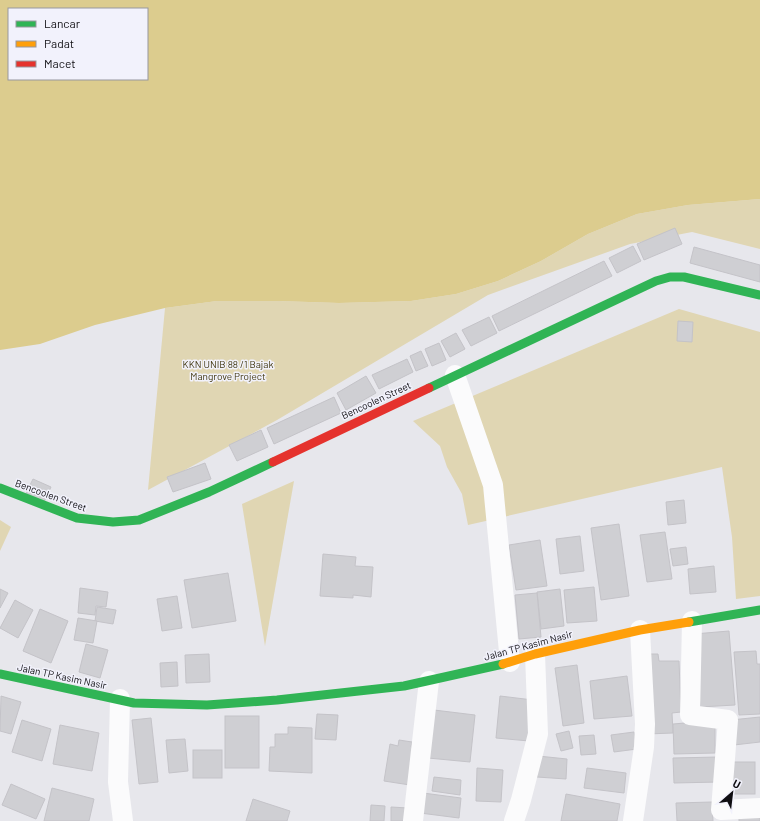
<svg xmlns="http://www.w3.org/2000/svg" width="760" height="821" viewBox="0 0 760 821" font-family="Barlow,sans-serif">
<rect width="100%" height="100%" fill="#e7e7ec"/>
<g fill="#e0d6b3">
<polygon points="760,199 760,249 692,232 630,244 488,295 277,420 148,490 165,308 217,301 278,301 339,303 411,301 456,294 498,281 541,261 588,234 637,214 688,205"/>
<polygon points="679,309 760,332 760,596 736,599 732,537 722,467 468,525 462,494 447,467 440,446 413,421"/>
<polygon points="294,481 265,646 242,504"/>
<polygon points="0,520 11,527 0,551"/>
</g>
<path fill="#dccc8e" fill-rule="evenodd" d="M0 0H760V199L688 205 637 214 588 234 541 261 498 281 456 294 411 301 339 303 278 301H217L165 308 95 325 40 344 0 350ZM9 9H147V79H9Z"/>
<g fill="#cfcfd3" stroke="#c4c3c8">
<polygon points="675,228 682,244 644,260 637,244"/>
<polygon points="633,246 641,261 617,273 609,258"/>
<polygon points="694,247 760,265 760,282 690,263"/>
<polygon points="604,261 612,276 499,331 492,316"/>
<polygon points="489,317 497,333 471,346 462,330"/>
<polygon points="678,321 693,322 692,342 677,341"/>
<polygon points="456,333 465,349 450,357 441,341"/>
<polygon points="439,343 446,360 432,366 425,349"/>
<polygon points="421,351 428,366 416,371 410,356"/>
<polygon points="407,359 413,372 379,389 372,375"/>
<polygon points="366,376 376,393 346,410 337,393"/>
<polygon points="334,397 341,413 274,444 267,428"/>
<polygon points="261,430 268,447 237,461 229,445"/>
<polygon points="205,463 211,479 173,492 167,477"/>
<polygon points="33,479 51,487 44,502 26,493"/>
<polygon points="684,500 686,523 668,525 666,502"/>
<polygon points="619,524 629,596 601,600 591,528"/>
<polygon points="665,532 672,579 647,582 640,535"/>
<polygon points="580,536 584,571 560,574 556,539"/>
<polygon points="540,540 547,586 516,590 509,545"/>
<polygon points="686,547 688,564 673,566 670,549"/>
<polygon points="323,554 356,557 355,566 373,567 371,597 353,595 353,598 320,596"/>
<polygon points="714,566 716,592 690,594 688,569"/>
<polygon points="228,573 236,621 192,628 184,580"/>
<polygon points="594,587 597,621 567,623 564,590"/>
<polygon points="80,588 108,592 106,607 96,606 95,615 78,613"/>
<polygon points="0,589 8,593 0,608"/>
<polygon points="560,589 564,626 541,629 537,592"/>
<polygon points="537,593 541,637 519,639 515,595"/>
<polygon points="177,596 182,628 162,631 157,599"/>
<polygon points="15,600 33,610 18,638 0,628"/>
<polygon points="97,607 116,610 113,624 95,621"/>
<polygon points="40,609 68,621 51,663 23,651"/>
<polygon points="78,618 97,621 93,643 74,640"/>
<polygon points="729,631 735,705 700,707 694,634"/>
<polygon points="86,644 108,650 100,678 79,672"/>
<polygon points="756,651 757,664 760,664 760,714 739,715 734,652"/>
<polygon points="209,654 210,682 186,683 185,655"/>
<polygon points="646,654 658,654 659,661 679,661 681,712 672,713 673,733 647,734"/>
<polygon points="177,662 178,686 161,687 160,663"/>
<polygon points="577,665 584,723 563,726 555,668"/>
<polygon points="627,676 632,716 594,719 590,681"/>
<polygon points="1,696 21,702 11,734 0,731"/>
<polygon points="500,696 533,700 529,741 496,738"/>
<polygon points="434,710 475,715 470,762 428,758"/>
<polygon points="317,714 338,715 336,740 315,739"/>
<rect x="225" y="716" width="34" height="52"/>
<polygon points="760,717 760,742 734,745 731,720"/>
<polygon points="151,718 158,782 139,784 132,720"/>
<polygon points="22,720 51,729 42,761 12,752"/>
<polygon points="685,723 715,723 715,753 674,754 673,724"/>
<polygon points="60,725 99,733 92,771 53,764"/>
<polygon points="288,727 312,728 312,773 269,771 270,747 275,747 275,734 288,734"/>
<polygon points="569,731 573,748 561,751 556,734"/>
<polygon points="634,732 637,749 614,752 611,735"/>
<polygon points="594,735 596,754 581,755 579,736"/>
<polygon points="185,739 188,771 169,773 166,740"/>
<polygon points="399,740 412,742 411,747 416,748 410,785 384,781 390,744 398,746"/>
<rect x="193" y="750" width="29" height="28"/>
<polygon points="538,756 567,759 566,779 537,777"/>
<polygon points="718,757 719,782 674,783 673,758"/>
<rect x="733" y="762" width="22" height="32"/>
<polygon points="477,768 503,770 501,802 476,801"/>
<polygon points="587,768 626,773 624,793 584,788"/>
<polygon points="434,777 461,780 460,795 432,791"/>
<polygon points="11,784 45,799 36,819 2,805"/>
<polygon points="52,788 94,799 89,821 44,821"/>
<polygon points="423,793 461,798 459,818 420,813"/>
<polygon points="566,794 620,804 617,821 561,821"/>
<polygon points="253,799 290,811 287,821 246,821"/>
<polygon points="712,802 713,821 677,821 676,803"/>
<polygon points="371,805 385,806 384,821 370,821"/>
<polygon points="391,807 408,808 408,821 391,821"/>
<rect x="739" y="814" width="21" height="7"/>
</g>
<g fill="none" stroke-linecap="round" stroke-linejoin="round">
<g stroke="#fbfbfc" stroke-width="20">
<polyline points="455,375 493,485 510,662"/>
<polyline points="692,621 690,715 728,720 721,810 760,808"/>
<polyline points="120,699 118,782 123,821"/>
<polyline points="413,821 429,681"/>
<polyline points="514,821 521,800 538,734 535,654"/>
<polyline points="633,821 644,747 645,724 640,630"/>
</g>
<g stroke="#30b455" stroke-width="9">
<polyline points="429,388 656,281 670,277 684,277 760,295"/>
<polyline points="0,488 77,518 113,522 139,520 209,492 273,462"/>
<polyline points="689,622 760,610"/>
<polyline points="0,674 134,703 207,705 277,700 404,686 503,664"/>
</g>
<polyline stroke="#ff9f0a" stroke-width="9" points="503,664 535,654 640,630 689,622"/>
<polyline stroke="#e5322d" stroke-width="9" points="273,462 429,388"/>
</g>
<g text-anchor="middle" dominant-baseline="central" stroke-width="3" stroke-linejoin="round" paint-order="stroke">
<g font-size="10" fill="#40370f" stroke="#f2f2fc">
<text x="228" y="364">KKN UNIB 88 /1 Bajak<tspan x="228" dy="12">Mangrove Project</tspan></text>
</g>
<g font-size="10" fill="#0f0e12" stroke="#f2f2fc">
<text transform="translate(376 400) rotate(-25)">Bencoolen Street</text>
<text transform="translate(51 495) rotate(20)">Bencoolen Street</text>
<text transform="translate(528 645) rotate(-15)">Jalan TP Kasim Nasir</text>
<text transform="translate(62 676) rotate(12)">Jalan TP Kasim Nasir</text>
</g>
</g>
<rect x="8" y="8" width="140" height="72" fill="#f2f2fc" stroke="#97979e"/>
<rect x="16" y="21" width="20" height="6" fill="#30b455" stroke="#97979e"/>
<text x="44" y="28" font-size="12" fill="#0f0e12">Lancar</text>
<rect x="16" y="41" width="20" height="6" fill="#ff9f0a" stroke="#97979e"/>
<text x="44" y="48" font-size="12" fill="#0f0e12">Padat</text>
<rect x="16" y="61" width="20" height="6" fill="#e5322d" stroke="#97979e"/>
<text x="44" y="68" font-size="12" fill="#0f0e12">Macet</text>
<g transform="translate(732 793) rotate(28)" stroke="#f2f2fc" stroke-width="3" paint-order="stroke">
<path d="M0-3L7 15L0 10L-7 15Z" fill="#0f0e12"/>
<text y="-6" font-size="11" font-weight="bold" text-anchor="middle" fill="#0f0e12">U</text>
</g>
</svg>
